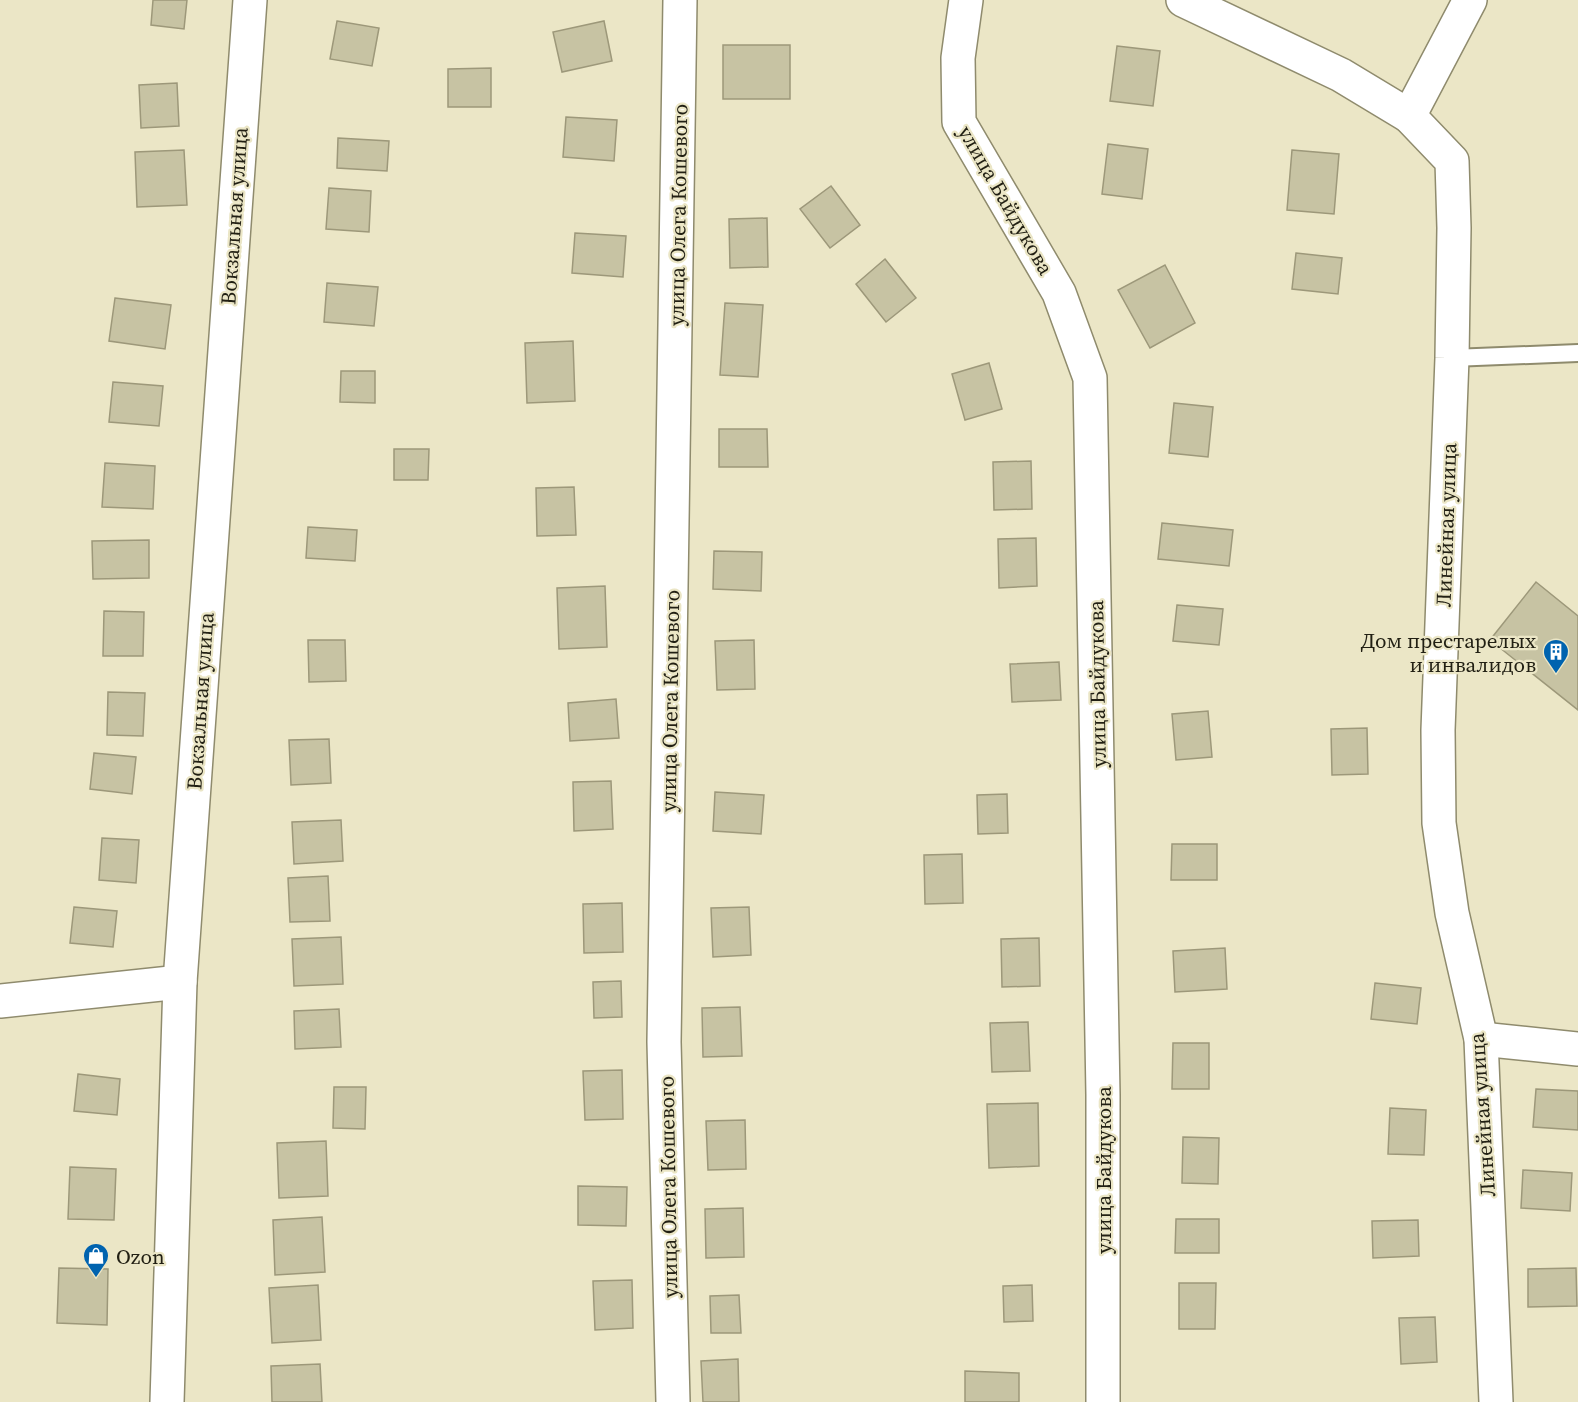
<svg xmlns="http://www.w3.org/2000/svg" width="1578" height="1402" viewBox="0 0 1578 1402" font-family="'Source Serif 4',serif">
<rect width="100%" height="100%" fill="#ebe6c6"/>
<g fill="#c7c3a3" stroke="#9d987a" stroke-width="1.5">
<polygon points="153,0 187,0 184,29 151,25"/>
<polygon points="337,21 379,28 372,66 330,59"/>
<polygon points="604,21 612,61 562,72 553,32"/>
<rect x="723" y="45" width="67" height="54"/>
<polygon points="1117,46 1160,51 1153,106 1110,101"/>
<polygon points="491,68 491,107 448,107 448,69"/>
<polygon points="177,83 179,126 141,128 139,85"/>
<polygon points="566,117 617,120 614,161 563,157"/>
<polygon points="338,138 389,141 387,171 337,168"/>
<polygon points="1108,144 1148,149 1142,199 1102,194"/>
<polygon points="184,150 187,205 137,207 135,152"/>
<polygon points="1292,150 1339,154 1334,214 1287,210"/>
<polygon points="831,186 860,225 830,248 800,209"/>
<polygon points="329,188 371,191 369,232 326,229"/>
<polygon points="767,218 768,267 730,268 729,219"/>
<polygon points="575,233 626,236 623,277 572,273"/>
<polygon points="1296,253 1342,258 1338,294 1292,289"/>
<polygon points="885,259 916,298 886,322 856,284"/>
<polygon points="1165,265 1195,323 1150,348 1118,290"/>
<polygon points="327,283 378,287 374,326 324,322"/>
<polygon points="115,298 171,305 165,349 109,341"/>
<polygon points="725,303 763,305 758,377 720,375"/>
<polygon points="573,341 575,401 527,403 525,343"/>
<polygon points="989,363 1002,409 965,420 952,374"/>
<polygon points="341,371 375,371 375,403 340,402"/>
<polygon points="113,382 163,386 159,426 109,422"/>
<polygon points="1174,403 1213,407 1208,457 1169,453"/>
<polygon points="719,429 767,429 768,467 719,467"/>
<polygon points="394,449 429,449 428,480 394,480"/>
<polygon points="1031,461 1032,509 994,510 993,462"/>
<polygon points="105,463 155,466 153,509 102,507"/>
<polygon points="574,487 576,535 537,536 536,488"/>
<polygon points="1162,523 1233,530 1229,566 1158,559"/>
<polygon points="308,527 357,530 355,561 306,558"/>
<polygon points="1036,538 1037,586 999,588 998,539"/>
<polygon points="149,540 149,578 93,579 92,541"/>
<polygon points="714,551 762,552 761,591 713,589"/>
<polygon points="1536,582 1578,616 1578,710 1490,640"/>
<polygon points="605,586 607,647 559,649 557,588"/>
<polygon points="1177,605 1223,609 1219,645 1173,641"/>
<polygon points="104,611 144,612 143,656 103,656"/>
<polygon points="308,640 345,640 346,681 309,682"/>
<polygon points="754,640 755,689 717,690 715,641"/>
<polygon points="1059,662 1061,700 1012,702 1010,664"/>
<polygon points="108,692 145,693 143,736 107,735"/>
<polygon points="616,699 619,738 570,741 568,703"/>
<polygon points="1208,711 1212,757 1176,760 1172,714"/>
<polygon points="1367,728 1368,774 1332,775 1331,729"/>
<polygon points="329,739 331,783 291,785 289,740"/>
<polygon points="94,753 136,757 132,794 90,789"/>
<polygon points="611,781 613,829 574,831 573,782"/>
<polygon points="715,792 764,795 761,834 713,831"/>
<polygon points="1007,794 1008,833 978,834 977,795"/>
<polygon points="341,820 343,861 294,864 292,822"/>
<polygon points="102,838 139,840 136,883 99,880"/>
<polygon points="1172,844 1217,844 1217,880 1171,880"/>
<polygon points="962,854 963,903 925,904 924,855"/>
<polygon points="328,876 330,921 290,922 288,878"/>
<polygon points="622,903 623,952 584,953 583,904"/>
<polygon points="74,907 117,911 113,947 70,943"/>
<polygon points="749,907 751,955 713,957 711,908"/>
<polygon points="341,937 343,984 294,986 292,939"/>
<polygon points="1039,938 1040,986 1002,987 1001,939"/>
<polygon points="1225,948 1227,989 1175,992 1173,951"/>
<polygon points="621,981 622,1017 594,1018 593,982"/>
<polygon points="1375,983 1421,988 1417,1024 1371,1019"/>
<polygon points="740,1007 742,1056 703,1057 702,1008"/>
<polygon points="339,1009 341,1047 295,1049 294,1011"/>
<polygon points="1028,1022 1030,1071 992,1072 990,1023"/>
<polygon points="1173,1043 1209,1043 1209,1089 1172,1089"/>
<polygon points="622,1070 623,1119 585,1120 583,1071"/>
<polygon points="78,1074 120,1079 117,1115 74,1111"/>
<polygon points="334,1087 366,1087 365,1129 333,1128"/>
<polygon points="1536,1089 1578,1091 1578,1130 1533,1127"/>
<polygon points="1038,1103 1039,1166 989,1168 987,1104"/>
<polygon points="1390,1108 1426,1110 1424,1155 1388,1154"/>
<polygon points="745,1120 746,1169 708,1170 706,1121"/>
<polygon points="1183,1137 1219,1138 1218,1184 1182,1183"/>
<polygon points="326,1141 328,1196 279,1198 277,1143"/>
<polygon points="70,1167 116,1169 114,1220 68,1219"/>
<polygon points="1523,1170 1572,1173 1570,1211 1521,1208"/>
<polygon points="578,1186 627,1187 626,1226 578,1225"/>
<polygon points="743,1208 744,1257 706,1258 705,1209"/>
<polygon points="322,1217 325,1272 275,1275 273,1220"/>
<polygon points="1176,1219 1219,1219 1219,1253 1175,1253"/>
<polygon points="1418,1220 1419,1256 1373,1258 1372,1221"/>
<polygon points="59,1268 108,1269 107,1325 57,1323"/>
<polygon points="1576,1268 1577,1306 1528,1307 1528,1269"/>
<polygon points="632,1280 633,1328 595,1330 593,1281"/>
<polygon points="1179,1283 1216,1283 1215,1329 1179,1329"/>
<polygon points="318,1285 321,1340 272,1343 269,1288"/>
<polygon points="1032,1285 1033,1321 1004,1322 1003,1286"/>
<polygon points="739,1295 741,1333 711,1333 710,1296"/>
<polygon points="1435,1317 1437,1362 1401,1364 1399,1318"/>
<polygon points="738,1359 739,1402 703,1402 701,1361"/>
<polygon points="320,1364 322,1402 272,1402 271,1366"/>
<polygon points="965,1371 1019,1373 1019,1402 965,1402"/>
</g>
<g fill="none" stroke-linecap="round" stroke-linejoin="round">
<defs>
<polyline id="lane" points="1452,358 1578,353"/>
<g id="street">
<polyline points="966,0 958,58 959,122 1059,293 1090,378 1103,1095 1103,1402"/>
<polyline points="0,1001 180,982"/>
<polyline points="1481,1039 1578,1049"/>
<polyline points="673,1402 664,1042 680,0"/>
</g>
<g id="secondary">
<polyline points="1183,0 1341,75 1409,116"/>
<polyline points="1470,0 1409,116 1452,161 1454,228 1452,358 1438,730 1439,823 1452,913 1481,1039 1496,1402"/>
<polyline points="167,1402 180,982 250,0"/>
</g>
</defs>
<use href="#lane" stroke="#8f8b6d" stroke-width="20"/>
<use href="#street" stroke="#8f8b6d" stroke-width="36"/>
<use href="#secondary" stroke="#8f8b6d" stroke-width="36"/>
<use href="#lane" stroke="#fff" stroke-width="16"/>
<use href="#street" stroke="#fff" stroke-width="33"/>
<use href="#secondary" stroke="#fff" stroke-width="33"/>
</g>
<defs>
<symbol id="building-pin" viewBox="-11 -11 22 30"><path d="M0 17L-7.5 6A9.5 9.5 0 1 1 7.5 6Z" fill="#0063af" stroke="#ebe6c6"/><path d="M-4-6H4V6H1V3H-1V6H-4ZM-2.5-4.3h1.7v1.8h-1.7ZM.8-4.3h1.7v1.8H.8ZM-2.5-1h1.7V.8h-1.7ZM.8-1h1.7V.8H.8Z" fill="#fff"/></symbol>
<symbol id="shop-pin" viewBox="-11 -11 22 30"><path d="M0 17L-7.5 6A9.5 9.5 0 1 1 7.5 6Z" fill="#0063af" stroke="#ebe6c6"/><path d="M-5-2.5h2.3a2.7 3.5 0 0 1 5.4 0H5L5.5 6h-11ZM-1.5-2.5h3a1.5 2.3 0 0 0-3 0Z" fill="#fff"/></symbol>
</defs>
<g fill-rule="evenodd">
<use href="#building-pin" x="1541" y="637" width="30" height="40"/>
<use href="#shop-pin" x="81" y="1241" width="30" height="40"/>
</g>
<g text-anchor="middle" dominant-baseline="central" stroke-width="4.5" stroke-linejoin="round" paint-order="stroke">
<g font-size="21" fill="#211f13" stroke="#ebe6c6">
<text transform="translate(1006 200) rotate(60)">улица Байдукова</text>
<text transform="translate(678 215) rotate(-89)">улица Олега Кошевого</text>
<text transform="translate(234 216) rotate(-86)">Вокзальная улица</text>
<text transform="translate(1446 525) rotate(-88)">Линейная улица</text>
<text transform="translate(1097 684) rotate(-91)">улица Байдукова</text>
<text transform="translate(200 701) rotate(-86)">Вокзальная улица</text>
<text transform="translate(670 701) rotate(-89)">улица Олега Кошевого</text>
<text transform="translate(1482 1115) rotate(-94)">Линейная улица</text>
<text transform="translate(1103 1170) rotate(-90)">улица Байдукова</text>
<text transform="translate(668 1187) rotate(-91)">улица Олега Кошевого</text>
</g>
<g font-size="21" fill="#211f13" stroke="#ebe6c6" text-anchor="end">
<text x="1536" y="640">Дом престарелых<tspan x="1536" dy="24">и инвалидов</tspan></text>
<text x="116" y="1256" text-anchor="start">Ozon</text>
</g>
</g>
</svg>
